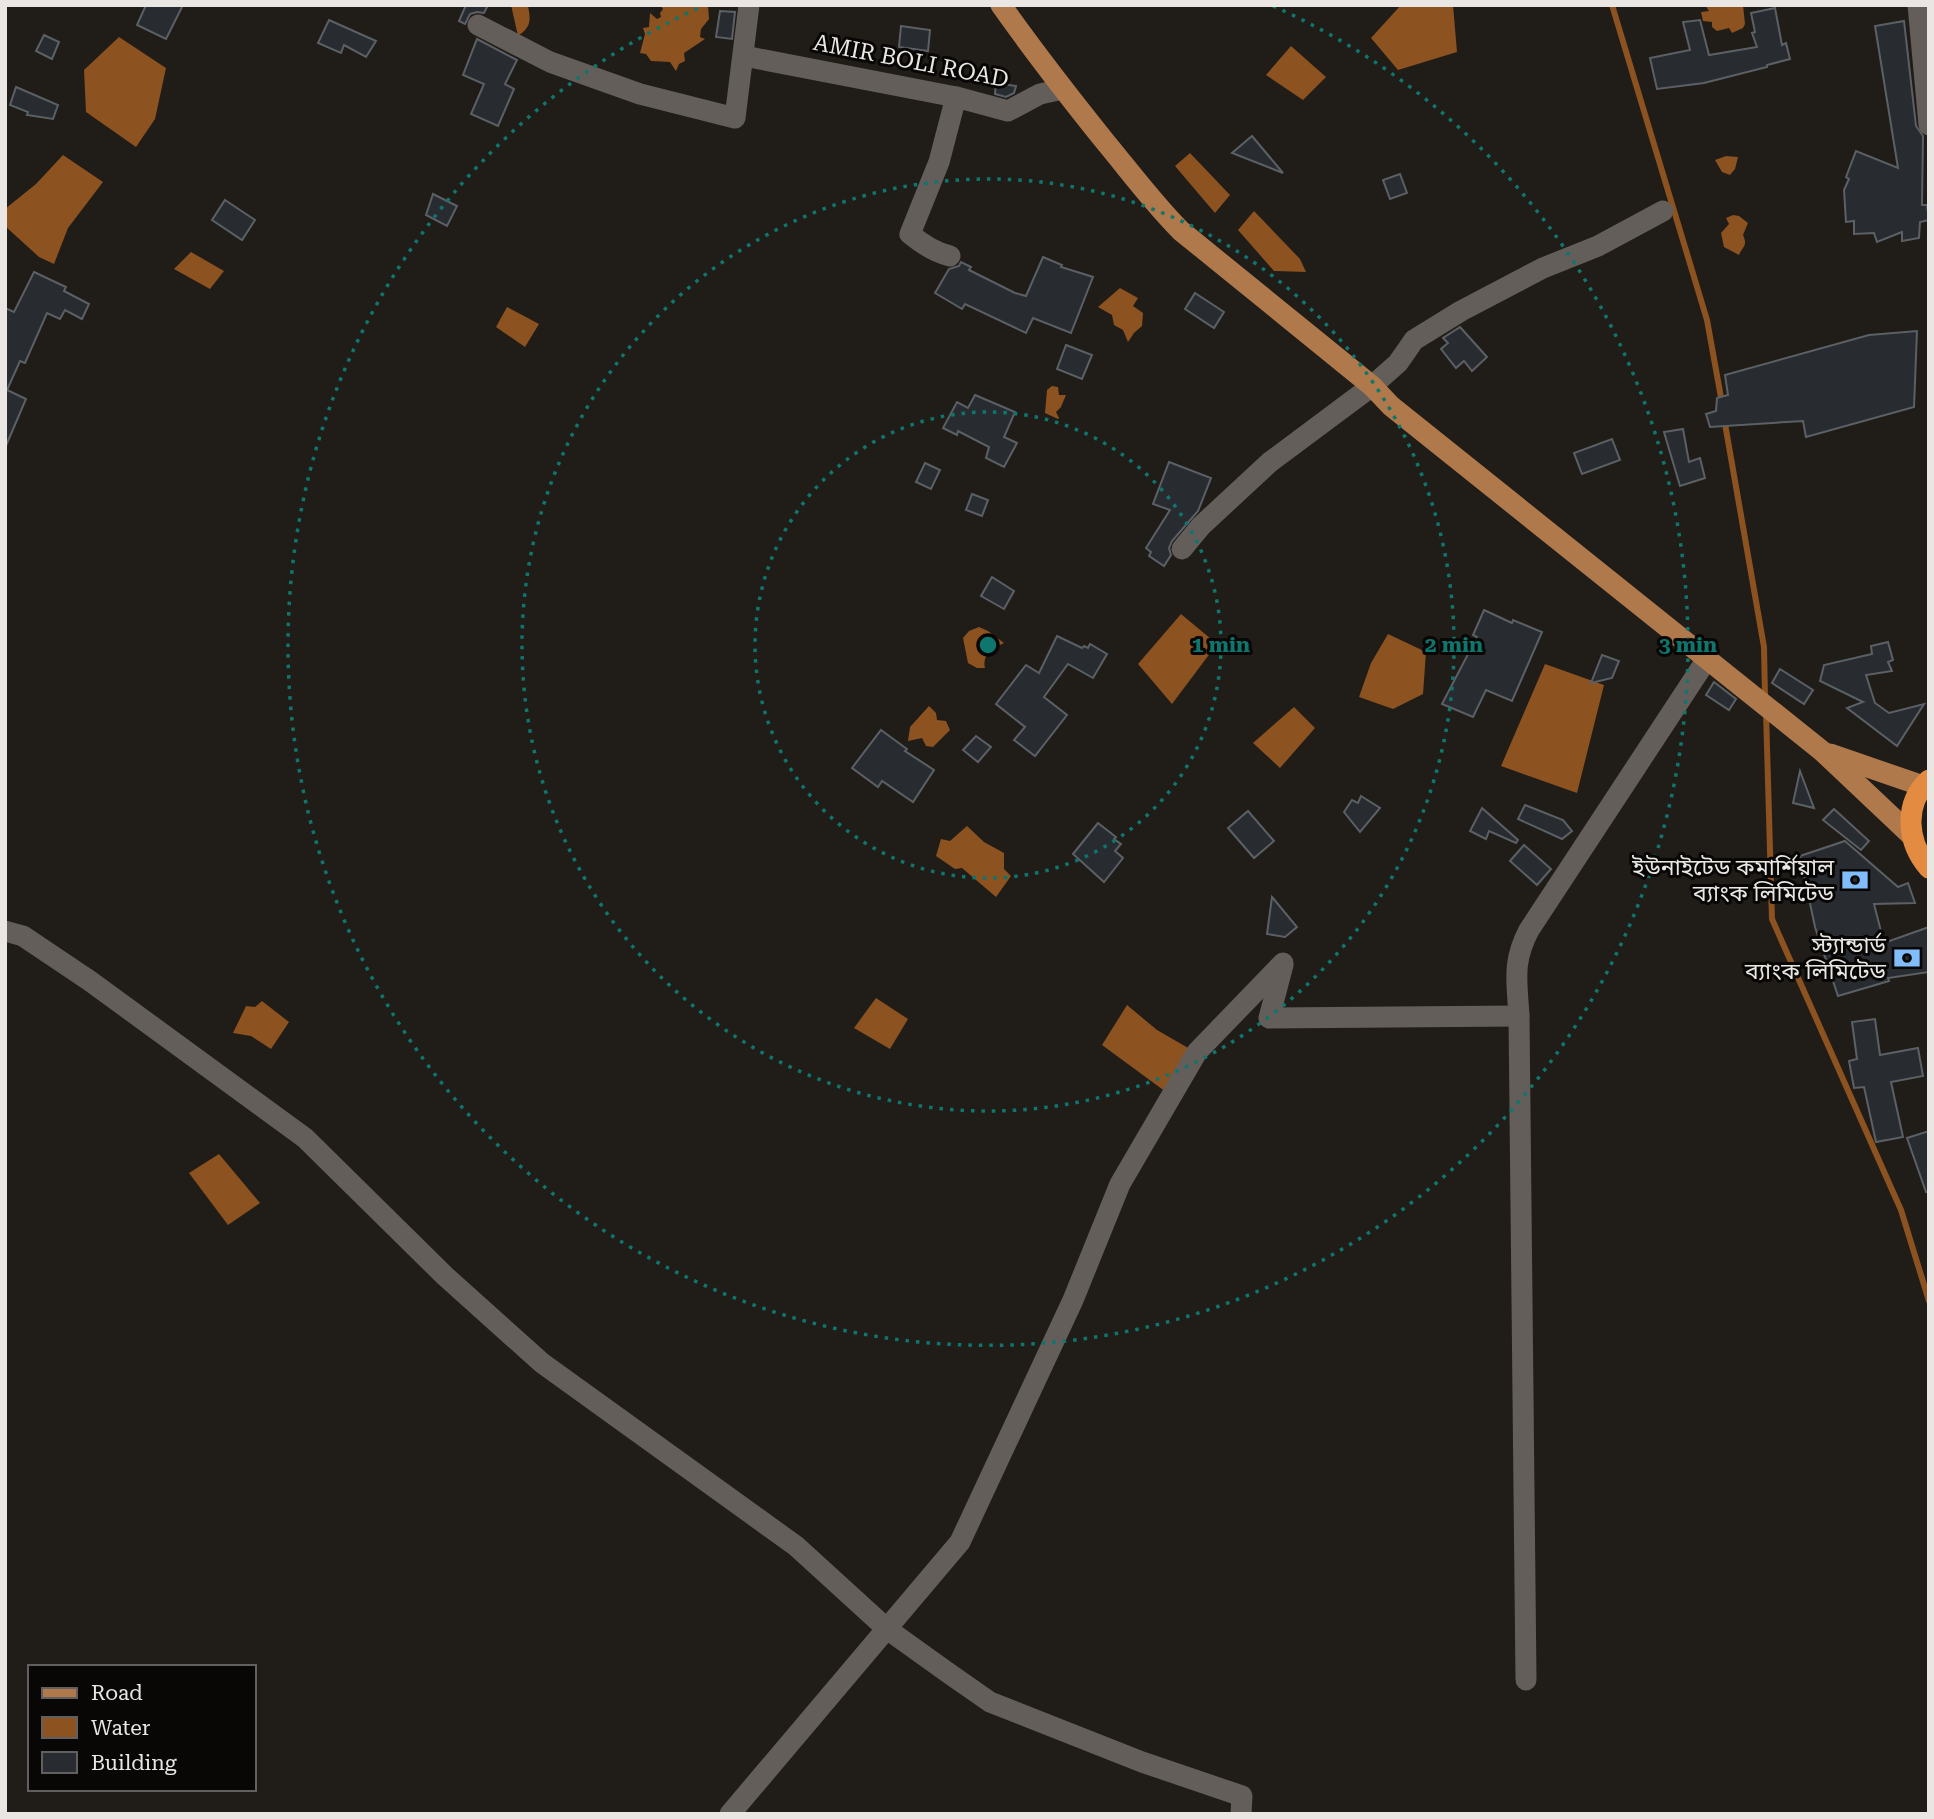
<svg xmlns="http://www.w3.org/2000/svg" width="1934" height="1819" viewBox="0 0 1934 1819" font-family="'Roboto Serif','Noto Sans Bengali',serif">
<rect width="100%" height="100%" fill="#201c18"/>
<g fill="#8c521f">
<path d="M511 5H544V7L528 6C531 21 531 27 518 36Z"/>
<polygon points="660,5 708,5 709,19 701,29 700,37 705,39 684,53 685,61 679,64 676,71 670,62 651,61 646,54 640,53 645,34 643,28 649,27 650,13 657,19 661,17 660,13 663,9"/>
<polygon points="1401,5 1453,5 1457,52 1398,70 1371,38"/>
<polygon points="1705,5 1743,5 1745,24 1743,28 1732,33 1729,28 1717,31 1712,27 1712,22 1703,21 1701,12 1709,11"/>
<polygon points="119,37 166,68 155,119 136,147 86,112 84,70"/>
<polygon points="1291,46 1326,77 1303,100 1266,75"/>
<polygon points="1190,153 1230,195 1215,213 1175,166"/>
<polygon points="63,155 103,182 68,228 54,264 39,257 5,226 5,209 36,184"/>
<polygon points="1726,156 1738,157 1735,169 1730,175 1722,172 1715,160"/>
<polygon points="1254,211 1300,259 1306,272 1274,271 1238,230"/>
<path d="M1733 215 1739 216 1748 223 1743 235C1748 246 1743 246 1739 255L1724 247 1721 233 1729 224 1726 218Z"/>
<polygon points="191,252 224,271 210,289 174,269"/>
<polygon points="1120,288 1138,298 1133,306 1143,313 1142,326 1134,333 1128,342 1123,330 1114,325 1112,315 1098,307"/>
<polygon points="507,307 539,324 525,347 496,327"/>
<polygon points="1052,386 1058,387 1059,395 1066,395 1061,407 1056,412 1059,418 1058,419 1045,413 1047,390"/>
<polygon points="1181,614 1217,644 1172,704 1138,664"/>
<path d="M979 627 988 631 1004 643C993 649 982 654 985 668H977L968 663 963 638 969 631Z"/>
<polygon points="1388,634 1426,652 1423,694 1393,709 1359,697 1371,663"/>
<polygon points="1545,664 1604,685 1577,793 1501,766"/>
<polygon points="929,706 936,713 937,720 946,721 950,730 933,747 926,746 922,738 908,741 910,727"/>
<polygon points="1294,707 1315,728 1280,768 1253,743"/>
<polygon points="967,826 984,842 1004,853 1004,869 1011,876 996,897 962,868 955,869 936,856 941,839 950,841"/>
<polygon points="876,998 908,1019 890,1049 854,1028"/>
<polygon points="262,1001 289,1022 271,1049 251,1036 233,1033 246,1006 255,1007"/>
<polygon points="1127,1005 1157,1030 1190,1049 1166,1092 1102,1045"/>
<polygon points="219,1154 260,1203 228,1225 189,1173"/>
</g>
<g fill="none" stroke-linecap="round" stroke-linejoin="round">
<g stroke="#8c521f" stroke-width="6">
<polyline points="1612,5 1707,320 1722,403"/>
<polyline points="1724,418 1764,647 1765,697"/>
<polyline points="1766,712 1772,919 1901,1210 1929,1301"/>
</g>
</g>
<g fill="#282c31" stroke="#5b6065" stroke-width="2">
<polygon points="146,5 183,5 166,39 137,25"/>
<polygon points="466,5 488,5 484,13 477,12 470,14 465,24 459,21"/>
<polygon points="1775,8 1782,45 1786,43 1790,59 1767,65 1767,67 1704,83 1657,89 1650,58 1690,50 1683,22 1700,20 1709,55 1757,47 1752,33 1755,32 1751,13"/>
<polygon points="720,11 735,12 732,39 716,37"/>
<polygon points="329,20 376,41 366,57 344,45 341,53 318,43"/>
<polygon points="1904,21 1916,126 1923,136 1922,205 1927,205 1929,220 1920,222 1919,238 1902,241 1902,232 1877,242 1874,233 1854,234 1854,221 1846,222 1844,190 1849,179 1846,177 1856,151 1898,168 1875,26"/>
<polygon points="901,26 930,30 928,51 899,47"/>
<polygon points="44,35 59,42 52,59 36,51"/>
<polygon points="477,39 517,60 505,84 514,89 498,126 471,114 484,84 463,75"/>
<polygon points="996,83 1016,86 1014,93 1006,97 995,94"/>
<polygon points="16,87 58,105 53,119 27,115 28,112 10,105"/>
<polygon points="1252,136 1283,173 1232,153"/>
<polygon points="1400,174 1407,193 1390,199 1383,180"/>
<polygon points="433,194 457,206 447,226 426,215"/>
<polygon points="225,200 255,220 242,240 212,220"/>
<polygon points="1043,257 1062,265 1061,267 1093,277 1071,333 1033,318 1026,333 965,304 962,309 935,293 949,269 959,266 961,262 971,267 969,270 1015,293 1026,296"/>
<polygon points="34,272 66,287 64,291 89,304 82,319 65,310 60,319 47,313 25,363 20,361 7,390 26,399 5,448 5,308 14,312"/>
<polygon points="1195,293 1224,312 1214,328 1185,309"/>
<polygon points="1460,327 1487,357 1472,371 1464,361 1456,368 1441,349 1448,343 1443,338"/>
<polygon points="1917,331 1914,407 1806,437 1803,421 1710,427 1706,414 1716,411 1717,398 1728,395 1725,375 1869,335"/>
<polygon points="1066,345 1092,355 1082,379 1057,369"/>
<polygon points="975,395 1015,412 1004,437 1017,443 1004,467 986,458 989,447 958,431 957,435 943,428 957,402 968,408"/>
<polygon points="1683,429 1689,462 1700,458 1705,478 1680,486 1664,432"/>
<polygon points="1612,439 1620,460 1582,474 1574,453"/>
<polygon points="1169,462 1211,478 1198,511 1172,541 1169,548 1171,555 1164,566 1149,556 1151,552 1146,548 1170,510 1153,504"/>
<polygon points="925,463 940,470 931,489 916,482"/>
<polygon points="972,494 988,500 982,516 966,510"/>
<polygon points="992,577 1014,591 1004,609 981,596"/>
<polygon points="1484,610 1512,623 1513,620 1542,632 1512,701 1486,690 1473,717 1442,704 1477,637 1473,635"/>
<polygon points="1057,636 1082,648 1084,646 1088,648 1090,644 1107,654 1093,678 1068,664 1044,697 1067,715 1035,756 1014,740 1025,727 996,704 1026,665 1039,673"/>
<polygon points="1888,642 1893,660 1888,662 1892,671 1866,675 1875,703 1889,713 1924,704 1897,746 1847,708 1863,702 1820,681 1824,665 1872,654 1871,646"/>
<polygon points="1602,655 1619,661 1612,678 1591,683"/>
<polygon points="1780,669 1813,690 1804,704 1772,683"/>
<polygon points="1714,682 1736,699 1729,710 1706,695"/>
<polygon points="881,730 907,749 905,751 934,770 913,802 882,781 878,787 852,768"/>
<polygon points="976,736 991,747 978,762 963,750"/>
<polygon points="1800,771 1814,808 1793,803"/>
<polygon points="1361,796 1380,808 1360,832 1344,812 1352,800 1358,803"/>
<polygon points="1525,805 1563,820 1572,831 1562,839 1518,819"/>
<polygon points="1482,808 1518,840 1516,843 1489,831 1486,839 1470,831"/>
<polygon points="1834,809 1869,841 1861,850 1823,820"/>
<polygon points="1248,811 1274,841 1254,858 1228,828"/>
<polygon points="1098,823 1116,837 1114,839 1121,844 1115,851 1123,858 1104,882 1073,854"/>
<polygon points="1845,841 1898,887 1908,883 1915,903 1874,904 1884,943 1929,927 1929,972 1888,978 1889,981 1838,996 1815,927 1800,856"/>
<polygon points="1524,845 1551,869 1537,885 1510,861"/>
<polygon points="1272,897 1297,927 1285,937 1267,934"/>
<polygon points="1875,1019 1880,1055 1918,1048 1923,1076 1891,1082 1903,1137 1876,1142 1864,1087 1854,1088 1849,1061 1857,1059 1852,1022"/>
<polygon points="1929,1131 1929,1192 1926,1192 1907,1138"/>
</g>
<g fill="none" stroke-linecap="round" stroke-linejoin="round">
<g stroke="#645e5a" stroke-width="21">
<polyline points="1918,5 1929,125"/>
<polyline points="478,25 550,62 640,94 735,118 749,5"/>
<polyline points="744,56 956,97 1008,111 1040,94 1063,89"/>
<path d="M950 256C934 252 922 244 910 234L939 162 956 97"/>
<polyline points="1182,549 1201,526 1270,462 1372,386 1398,363 1414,340 1461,311 1543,268 1598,246 1663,211"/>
<polyline points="5,931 23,936 90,981 305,1138 445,1276 542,1363 796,1546 887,1629 947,1672 990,1702 1142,1762 1242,1796 1241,1814"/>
<polyline points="1283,965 1269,1018 1519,1016"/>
<path d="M1526 1680 1519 1016C1517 981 1512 962 1529 930L1707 659"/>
<polyline points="730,1814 960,1542 1073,1300 1120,1184 1197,1052 1283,963"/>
</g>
<g stroke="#b0794b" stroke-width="21">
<path d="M1001 5C1035 53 1070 98 1107 144 1131 173 1154 204 1181 231L1372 386 1391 406 1822 751 1911 835"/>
<polyline points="1830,754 1923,786"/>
</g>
<path stroke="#e28b41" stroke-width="21" d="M1929 780C1903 804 1907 843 1929 868"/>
</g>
<g fill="none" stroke="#0f766e" stroke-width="3.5" stroke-dasharray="3.5 7">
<circle cx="988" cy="645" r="233"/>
<circle cx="988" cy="645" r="466"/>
<path d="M1273 6A700 700 0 1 1 703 6"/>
</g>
<defs>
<symbol id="bank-bare" viewBox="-9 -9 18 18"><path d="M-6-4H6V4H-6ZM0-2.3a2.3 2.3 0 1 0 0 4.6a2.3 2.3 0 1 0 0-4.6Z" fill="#80bdfa" stroke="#080706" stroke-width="2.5" paint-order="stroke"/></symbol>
</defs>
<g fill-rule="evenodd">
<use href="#bank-bare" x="1836" y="861" width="38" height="38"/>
<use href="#bank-bare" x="1888" y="939" width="38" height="38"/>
</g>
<g text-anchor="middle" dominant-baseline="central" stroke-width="6" stroke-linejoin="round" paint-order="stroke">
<g font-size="23" fill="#e9e6e3" stroke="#080706">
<text transform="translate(911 61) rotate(11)">AMIR BOLI ROAD</text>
</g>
<g font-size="23" fill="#e9e6e3" stroke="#080706" text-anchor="end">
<text x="1834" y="867">ইউনাইটেড কমার্শিয়াল<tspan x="1834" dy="26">ব্যাংক লিমিটেড</tspan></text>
<text x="1886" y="945">স্ট্যান্ডার্ড<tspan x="1886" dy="26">ব্যাংক লিমিটেড</tspan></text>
</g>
</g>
<circle cx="988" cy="645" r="10" fill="#0f766e" stroke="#080706" stroke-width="3.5"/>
<g font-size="21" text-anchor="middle" font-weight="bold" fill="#0f766e" stroke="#080706" stroke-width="6" stroke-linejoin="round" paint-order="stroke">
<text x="1221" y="652">1 min</text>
<text x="1454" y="652">2 min</text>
<text x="1688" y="652">3 min</text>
</g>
<rect width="1934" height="1819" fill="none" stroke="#e9e6e3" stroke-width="14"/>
<rect x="28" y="1665" width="228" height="126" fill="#080706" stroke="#62605e" stroke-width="2"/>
<rect x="42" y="1688" width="35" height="10" fill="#b0794b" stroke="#62605e" stroke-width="2"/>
<text x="91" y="1700" font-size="21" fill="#e9e6e3">Road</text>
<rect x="42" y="1717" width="35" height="21" fill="#8c521f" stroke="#62605e" stroke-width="2"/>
<text x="91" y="1735" font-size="21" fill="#e9e6e3">Water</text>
<rect x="42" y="1752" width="35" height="21" fill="#282c31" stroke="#62605e" stroke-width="2"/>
<text x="91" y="1770" font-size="21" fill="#e9e6e3">Building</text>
</svg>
